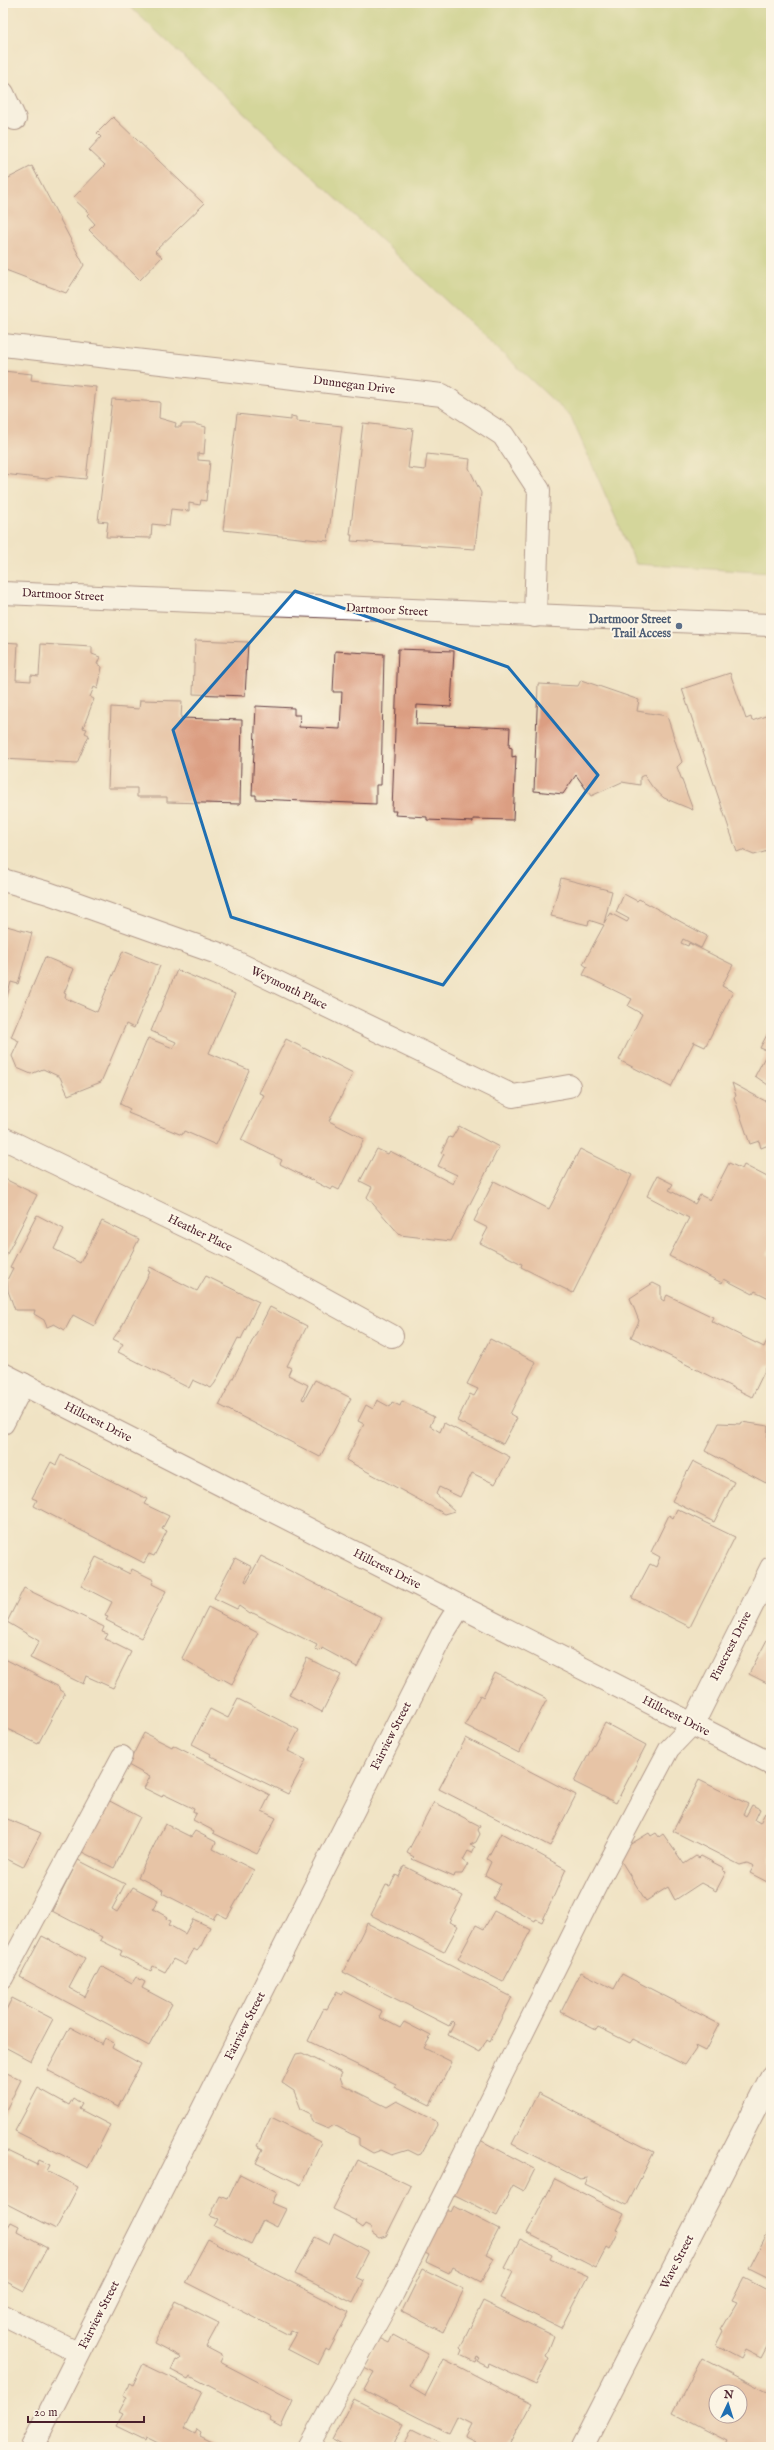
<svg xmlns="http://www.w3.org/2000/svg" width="774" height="2450" viewBox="0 0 774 2450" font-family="'IM FELL English',serif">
<rect width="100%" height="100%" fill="#fcf5e5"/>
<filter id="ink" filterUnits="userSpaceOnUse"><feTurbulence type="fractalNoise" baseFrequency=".025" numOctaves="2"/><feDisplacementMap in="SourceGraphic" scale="8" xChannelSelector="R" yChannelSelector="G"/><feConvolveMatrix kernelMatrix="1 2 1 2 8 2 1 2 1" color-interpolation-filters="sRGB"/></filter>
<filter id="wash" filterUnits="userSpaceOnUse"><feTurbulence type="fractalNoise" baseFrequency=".012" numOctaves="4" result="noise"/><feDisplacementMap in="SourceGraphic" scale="16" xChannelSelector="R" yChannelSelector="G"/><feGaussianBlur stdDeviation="0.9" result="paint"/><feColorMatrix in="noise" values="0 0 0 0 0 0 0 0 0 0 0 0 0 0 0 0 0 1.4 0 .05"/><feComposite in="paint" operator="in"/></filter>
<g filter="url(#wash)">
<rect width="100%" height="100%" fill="#f0e3c4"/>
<polygon fill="#b2c569" stroke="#7e724a" points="126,3 771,3 771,573 636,564 571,417"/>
<g id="blocks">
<g fill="#db9e82" fill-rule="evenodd">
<polygon points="113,117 204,204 155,251 162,257 140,280 89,230 95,224 87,215 89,213 73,198 105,165 89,150 101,137 97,133"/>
<polygon points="32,166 84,265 66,293 3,269 3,181"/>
<polygon points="3,371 32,374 31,380 96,387 86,479 56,476 47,479 3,474"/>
<polygon points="112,399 160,402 159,418 176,423 175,427 181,427 181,424 194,424 206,427 204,454 198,453 198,460 210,461 206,501 201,500 200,505 189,503 189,511 171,509 169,526 152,524 151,538 106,537 108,522 98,521"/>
<polygon points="237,414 291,420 291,416 296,417 296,421 342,426 328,541 223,530"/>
<polygon points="363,423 413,429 408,468 425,470 427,454 470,459 469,468 481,493 475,549 351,541 352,535 350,535"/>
<polygon points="195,640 248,642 245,696 193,694"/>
<polygon points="3,642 18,643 16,680 31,681 31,675 39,676 41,644 92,647 92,654 100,657 97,664 102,667 98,689 94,687 90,697 94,699 83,728 87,729 85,733 89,735 77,763 3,759"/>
<polygon points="398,649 454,651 451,707 417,705 416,724 510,728 509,747 512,748 512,757 516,756 513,820 473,819 473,822 427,820 427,817 395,815 396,811 392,811"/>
<polygon points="335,651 384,654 381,785 376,785 376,804 256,799 256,795 252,795 256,706 294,708 294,715 300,715 299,727 340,729 342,692 333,692"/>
<polygon points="730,673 746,719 751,717 752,721 771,714 771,850 754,855 742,850 737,852 682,689"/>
<polygon points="581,680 639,700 637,711 667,716 682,762 677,767 693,810 664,798 653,788 644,775 640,777 640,785 622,782 591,796 576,775 563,794 534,791 538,684 578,686"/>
<polygon points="140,700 182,701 181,718 242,720 240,804 167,802 167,797 137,797 137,788 108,788 111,707 139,709"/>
<polygon points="561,878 612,891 604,923 610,913 627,922 629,919 616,912 624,894 637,901 639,899 707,936 701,948 683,939 681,943 688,946 689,943 733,965 722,986 733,992 705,1047 694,1042 671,1087 619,1060 642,1014 628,1006 632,999 583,975 587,967 583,964 604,925 589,920 588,925 551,916"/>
<polygon points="3,925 32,933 18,984 11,982 3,1011"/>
<polygon points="123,951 160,966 134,1028 126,1024 101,1082 68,1095 60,1077 43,1069 31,1074 17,1068 12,1056 19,1041 11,1037 45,957 74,969 64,993 66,994 65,998 97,1012"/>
<polygon points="177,970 235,994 209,1053 249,1070 216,1145 184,1131 182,1135 128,1113 130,1109 120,1104 148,1038 173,1048 176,1042 151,1031"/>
<polygon points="771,1027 771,1087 755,1076 768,1051 760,1048"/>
<polygon points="286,1039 353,1073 329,1121 364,1139 339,1190 333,1187 331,1190 280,1164 282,1160 241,1140 264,1095 259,1093"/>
<polygon points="732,1083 767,1102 769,1107 771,1106 771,1144 761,1148 759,1141 750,1144 734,1097 736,1096"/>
<polygon points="459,1126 499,1147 451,1241 400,1235 367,1197 372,1187 360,1181 377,1149 388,1154 390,1151 453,1184 457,1175 438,1166 444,1154 441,1153 449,1137 452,1138"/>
<polygon points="580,1149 632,1175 573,1293 521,1267 522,1264 480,1243 488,1228 474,1221 494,1181 549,1209"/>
<polygon points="729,1163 742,1169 744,1165 771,1179 771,1247 767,1254 771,1256 771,1299 755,1291 753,1294 724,1279 722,1283 669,1256 689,1218 647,1196 657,1176 673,1184 669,1190 695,1204 700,1195 710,1200"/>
<polygon points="3,1178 37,1195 5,1258 3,1257"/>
<polygon points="37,1215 64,1229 54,1249 80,1263 102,1221 139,1239 94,1326 73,1315 65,1330 54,1324 47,1327 44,1320 34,1314 35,1310 15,1310 8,1291 7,1280 13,1268 10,1267"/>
<polygon points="150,1267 197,1291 206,1276 259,1302 241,1339 238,1338 215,1383 211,1388 193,1380 189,1388 118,1352 123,1344 113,1339 121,1328 150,1272 148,1271"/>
<polygon points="653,1283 661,1287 661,1299 664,1301 667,1295 713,1317 711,1321 764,1347 767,1340 771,1342 771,1365 768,1364 752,1397 631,1337 639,1321 630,1298"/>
<polygon points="270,1307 307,1326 287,1366 291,1368 288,1375 308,1385 302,1399 304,1400 315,1380 351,1398 320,1457 219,1405"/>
<polygon points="490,1339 536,1362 510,1414 517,1418 503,1444 457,1421 470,1394 474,1396 478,1389 467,1384"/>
<polygon points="377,1400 390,1407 392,1402 400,1406 402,1401 434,1417 430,1426 440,1432 444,1423 510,1457 495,1484 472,1473 460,1497 439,1487 436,1494 455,1511 445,1514 346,1460 364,1424 358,1421 366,1405 373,1409"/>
<polygon points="742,1422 768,1426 767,1442 771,1444 771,1473 766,1483 705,1451 719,1423 741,1424"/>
<polygon points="61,1455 147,1499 144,1504 169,1516 162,1529 167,1531 154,1556 149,1554 144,1563 34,1506 37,1500 32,1498 51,1462 56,1465"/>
<polygon points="693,1461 734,1482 714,1522 672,1501"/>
<polygon points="677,1509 735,1537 690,1627 632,1598 650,1564 656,1567 660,1557 651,1552 669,1515 673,1518"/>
<polygon points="261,1556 382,1618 357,1667 322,1648 321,1651 315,1649 317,1645 253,1613 250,1614 239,1606 237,1609 214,1598 235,1558 252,1567 245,1581 247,1582"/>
<polygon points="96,1557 130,1574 132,1569 154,1580 152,1584 166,1591 141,1638 106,1620 108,1617 105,1616 112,1602 81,1586"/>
<polygon points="24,1588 104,1627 102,1632 108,1634 105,1639 131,1652 113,1688 86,1676 83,1684 30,1658 39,1641 7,1622"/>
<polygon points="208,1607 258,1633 232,1684 221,1678 219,1680 182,1658"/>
<polygon points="771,1632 771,1685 749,1674"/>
<polygon points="3,1658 59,1687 59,1689 65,1693 38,1744 3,1727"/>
<polygon points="307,1658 341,1675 322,1712 289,1695"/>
<polygon points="495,1673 547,1699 519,1753 465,1725 480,1695 483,1697"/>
<polygon points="238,1699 299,1730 288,1751 306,1760 288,1794 210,1756 211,1754 192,1744 210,1709 228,1718"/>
<polygon points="605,1723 646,1745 616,1803 574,1782"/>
<polygon points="144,1733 172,1747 173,1745 270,1795 262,1811 276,1818 257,1854 213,1833 214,1831 193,1820 196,1814 193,1812 194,1809 163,1794 162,1797 144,1788 150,1777 128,1765"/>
<polygon points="466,1738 576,1795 550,1846 439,1789"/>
<polygon points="699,1780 748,1804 743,1814 746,1816 752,1805 760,1809 755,1820 760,1823 765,1813 771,1816 771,1884 750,1873 754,1866 747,1863 740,1865 673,1831"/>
<polygon points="104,1798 140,1817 114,1868 78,1850"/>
<polygon points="434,1802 480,1826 478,1830 480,1834 476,1842 470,1845 475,1847 472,1853 468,1851 463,1860 468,1864 462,1874 455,1874 454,1877 412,1859 414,1857 407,1853"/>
<polygon points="5,1818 41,1833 23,1867 3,1857 3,1822"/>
<polygon points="165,1824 191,1837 195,1831 216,1842 213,1849 254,1870 227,1918 217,1913 213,1919 162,1893 163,1890 138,1877"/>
<polygon points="501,1833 566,1869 542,1922 536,1919 535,1921 493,1899 501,1884 485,1875 491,1862 487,1859"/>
<polygon points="649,1833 651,1836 656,1833 659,1837 663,1834 684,1864 696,1856 699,1858 701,1856 724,1868 723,1871 726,1872 716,1891 701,1883 675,1900 668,1887 646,1901 616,1853"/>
<polygon points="78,1860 125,1884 112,1909 117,1912 133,1887 158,1900 153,1909 167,1917 166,1919 171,1921 169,1925 185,1934 193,1919 210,1927 201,1946 197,1951 194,1949 185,1965 173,1959 165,1972 153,1966 151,1971 120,1955 122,1951 100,1940 102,1937 52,1911"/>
<polygon points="404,1866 463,1896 449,1922 458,1926 444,1952 371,1915 386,1885 390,1886 396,1875 399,1877"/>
<polygon points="494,1911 531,1930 503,1982 458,1959 476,1925 484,1929"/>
<polygon points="367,1923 512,1997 490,2041 487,2039 480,2052 448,2035 454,2023 452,2021 449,2026 343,1972"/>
<polygon points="42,1936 85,1958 69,1988 85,1997 101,1966 132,1983 136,1977 145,1982 142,1988 172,2004 149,2046 20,1977"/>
<polygon points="581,1972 614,1989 622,1974 719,2024 705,2051 695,2046 696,2049 685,2065 633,2039 630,2043 598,2027 596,2030 561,2012"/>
<polygon points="337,1991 341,1994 343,1991 382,2011 379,2017 400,2028 404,2022 431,2036 424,2048 452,2062 430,2105 394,2087 396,2084 308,2041 324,2008 327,2009"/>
<polygon points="12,1998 53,2019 31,2061 3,2046 3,2016"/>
<polygon points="70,2027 102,2044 105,2038 114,2043 112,2048 141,2064 118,2107 47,2070"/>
<polygon points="302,2053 342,2073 340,2077 343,2085 387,2107 397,2101 436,2121 437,2125 421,2154 418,2155 408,2150 392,2155 381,2150 373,2153 359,2145 359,2138 334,2125 328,2129 314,2123 311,2119 311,2114 301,2109 294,2091 282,2083 296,2054"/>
<polygon points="3,2071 21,2080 3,2116"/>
<polygon points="38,2088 69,2105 73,2098 82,2104 79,2109 110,2125 88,2168 15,2131"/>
<polygon points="538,2093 654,2152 627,2205 585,2184 588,2178 580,2179 512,2144"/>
<polygon points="271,2117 321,2142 301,2185 256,2163 263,2149 257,2146"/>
<polygon points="480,2140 535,2169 524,2191 513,2185 497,2216 453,2194"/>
<polygon points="6,2150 37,2165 39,2160 50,2165 47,2171 78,2187 56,2229 3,2202 3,2157"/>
<polygon points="358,2160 411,2186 386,2236 379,2238 372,2233 371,2228 365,2225 363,2228 356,2223 357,2221 333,2209"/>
<polygon points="240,2174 277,2193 272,2203 286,2209 277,2227 263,2220 251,2244 214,2226 218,2219 210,2216 220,2196 228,2199"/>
<polygon points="555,2179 624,2214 616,2230 619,2231 610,2249 607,2247 596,2268 527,2233"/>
<polygon points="454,2206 499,2229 486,2254 494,2258 481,2282 452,2267 449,2273 426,2262 429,2255 423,2252 445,2210 451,2212"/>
<polygon points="11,2222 19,2226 17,2232 47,2248 24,2291 3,2280 3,2225 8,2227"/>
<polygon points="771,2226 771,2280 749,2269"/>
<polygon points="334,2233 368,2251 355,2277 364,2281 353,2303 295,2274 315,2237 329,2244"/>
<polygon points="208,2239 349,2312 329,2351 326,2349 318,2365 287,2349 296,2333 291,2331 289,2335 185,2282"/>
<polygon points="520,2239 552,2255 550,2259 588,2276 561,2328 500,2298 513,2272 505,2268"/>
<polygon points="423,2269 464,2289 443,2332 402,2311"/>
<polygon points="744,2278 771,2292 771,2339 761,2358 745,2350 741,2358 716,2345 723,2331 721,2330 737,2303 732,2301"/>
<polygon points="175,2301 219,2323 206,2347 223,2356 220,2362 293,2400 281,2427 270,2421 271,2418 190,2376 188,2379 171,2370 176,2359 179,2360 181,2357 154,2343"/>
<polygon points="483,2301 554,2336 546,2356 549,2358 536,2385 488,2363 487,2366 477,2361 479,2358 477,2357 475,2362 460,2355 462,2350 460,2348"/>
<polygon points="393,2335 428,2354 410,2387 425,2396 444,2359 531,2404 508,2447 475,2447 473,2446 475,2441 465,2436 471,2424 457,2417 449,2433 364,2390 374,2372 364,2367 379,2338 389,2343"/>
<path d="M702 2358 771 2394V2447H724L727 2441 673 2413ZM716 2392H740V2416H716Z"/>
<polygon points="143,2364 202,2392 184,2428 195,2434 197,2430 201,2433 200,2436 222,2447 166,2447 146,2437 145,2440 116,2426 123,2414 119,2412 127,2397 123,2395 129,2383 133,2385"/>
<polygon points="354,2399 404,2424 392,2447 345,2447 333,2440"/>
<polygon points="412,2429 448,2447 403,2447"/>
</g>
</g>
</g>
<g filter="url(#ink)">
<use href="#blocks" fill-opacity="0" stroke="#633c42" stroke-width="1"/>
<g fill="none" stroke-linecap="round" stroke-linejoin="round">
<defs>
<g id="lane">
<polyline points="3,1978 122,1756"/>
<polyline points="3,2315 79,2353"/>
<polyline points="308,2447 394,2293 598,1883 669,1749 693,1724"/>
</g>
<g id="street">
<polyline points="3,93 15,119"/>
<polyline points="3,345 442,395 503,435 539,490 535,616"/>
<polyline points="3,593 771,625"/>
<polyline points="3,880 48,893 217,953 513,1096 569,1086"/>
<polyline points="3,1138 237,1251 392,1336"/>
<polyline points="3,1423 23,1384"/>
<polyline points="693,1724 771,1568"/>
<polyline points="32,2447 443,1633 460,1606"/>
<polyline points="582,2447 771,2077"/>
</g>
<polyline id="secondary" points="3,1374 771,1764"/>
</defs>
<use href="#lane" stroke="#633c42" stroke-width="22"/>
<use href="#street" stroke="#633c42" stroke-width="24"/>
<use href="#secondary" stroke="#633c42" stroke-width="24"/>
<use href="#lane" stroke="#fff" stroke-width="20"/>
<use href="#street" stroke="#fff" stroke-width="22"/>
<use href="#secondary" stroke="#fff" stroke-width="22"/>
</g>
</g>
<path d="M0 0H774V2450H0ZM295 591 508 667 598 775 443 985 231 917 173 730Z" fill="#f0e3c4" fill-opacity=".55" fill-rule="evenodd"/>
<path fill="none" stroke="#1f6fb2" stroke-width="3" stroke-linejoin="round" d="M295 591 508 667 598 775 443 985 231 917 173 730Z"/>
<circle fill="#5c6f8a" stroke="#fcf5e5" stroke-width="1.5" cx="679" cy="626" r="4"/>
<g text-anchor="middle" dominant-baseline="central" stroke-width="4" stroke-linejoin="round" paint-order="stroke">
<g font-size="12" fill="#4a1f2b" stroke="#fcf5e5">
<text transform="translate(354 385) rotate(7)">Dunnegan Drive</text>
<text transform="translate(63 595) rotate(3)">Dartmoor Street</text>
<text transform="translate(387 610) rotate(3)">Dartmoor Street</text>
<text transform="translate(289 988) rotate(26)">Weymouth Place</text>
<text transform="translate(200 1233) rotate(26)">Heather Place</text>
<text transform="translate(98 1422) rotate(27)">Hillcrest Drive</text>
<text transform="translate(387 1569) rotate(27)">Hillcrest Drive</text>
<text transform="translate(731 1646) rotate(-63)">Pinecrest Drive</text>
<text transform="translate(676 1716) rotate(27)">Hillcrest Drive</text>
<text transform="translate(391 1736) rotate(-63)">Fairview Street</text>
<text transform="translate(245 2026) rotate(-63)">Fairview Street</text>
<text transform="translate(677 2262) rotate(-63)">Wave Street</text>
<text transform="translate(99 2315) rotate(-63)">Fairview Street</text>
</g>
<g font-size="12" font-weight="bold" fill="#4e5e75" stroke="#fcf5e5" text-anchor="end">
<text x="671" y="619">Dartmoor Street<tspan x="671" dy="14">Trail Access</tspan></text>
</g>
</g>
<rect width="774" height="2450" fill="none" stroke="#fcf5e5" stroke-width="16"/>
<g transform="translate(728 2404) rotate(4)"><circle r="19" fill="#fcf5e5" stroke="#b59f9b"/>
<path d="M0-3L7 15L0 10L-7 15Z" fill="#1f6fb2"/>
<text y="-6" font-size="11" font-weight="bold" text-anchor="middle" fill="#4a1f2b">N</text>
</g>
<path d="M28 2416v6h116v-6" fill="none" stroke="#4a1f2b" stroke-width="2"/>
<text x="34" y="2416" font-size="12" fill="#4a1f2b" stroke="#fcf5e5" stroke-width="3" paint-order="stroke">20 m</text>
</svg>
